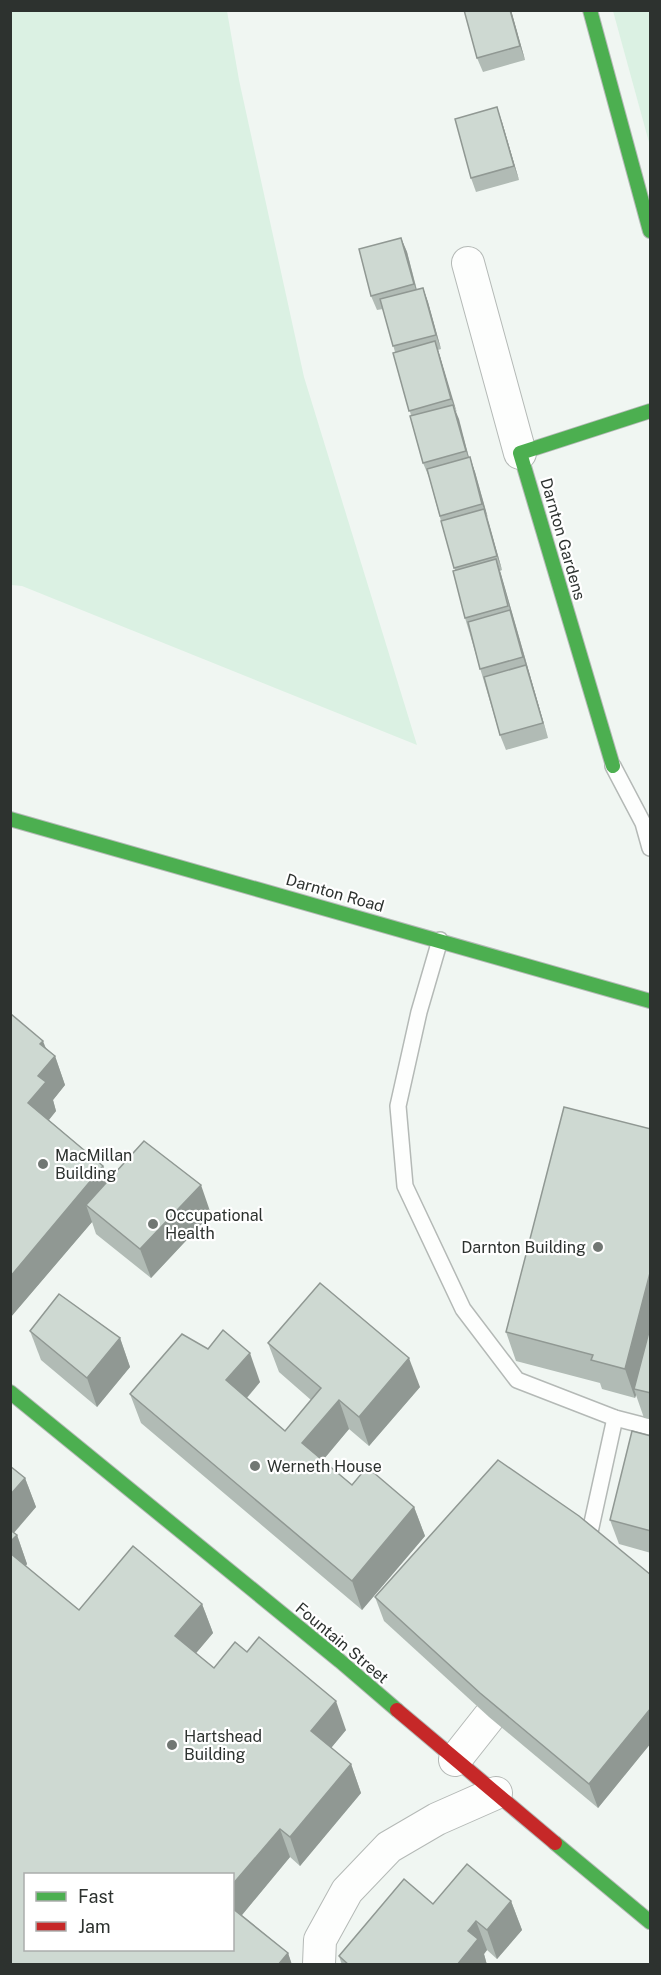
<svg xmlns="http://www.w3.org/2000/svg" width="661" height="1975" viewBox="0 0 661 1975" font-family="'Public Sans',sans-serif">
<rect width="100%" height="100%" fill="#f0f6f2"/>
<g fill="#dbf1e3">
<polygon points="11,10 227,11 239,80 304,377 417,745 22,586 11,585"/>
<polygon points="613,11 650,11 650,146"/>
</g>
<g fill="none" stroke-linecap="round" stroke-linejoin="round">
<defs>
<g id="lane">
<polyline points="613,766 643,823 650,848"/>
<polyline points="440,940 419,1012 398,1106 405,1186 463,1309 517,1380 615,1418 650,1427"/>
<polyline points="588,1541 615,1418"/>
</g>
<g id="street">
<polyline points="468,263 520,453"/>
<polyline points="455,1760 489,1717"/>
<polyline points="319,1964 320,1940 347,1891 389,1847 437,1819 496,1793"/>
</g>
<g id="fast">
<polyline points="590,10 650,231"/>
<polyline points="613,766 520,453 650,411"/>
<polyline points="10,819 650,1001"/>
<polyline points="10,1392 340,1661 397,1710"/>
<polyline points="555,1843 650,1922"/>
</g>
<polyline id="jam" points="397,1710 555,1843"/>
</defs>
<use href="#lane" stroke="#b4b9b6" stroke-width="18"/>
<use href="#street" stroke="#b4b9b6" stroke-width="34"/>
<use href="#fast" stroke="#b4b9b6" stroke-width="16"/>
<use href="#jam" stroke="#b4b9b6" stroke-width="16"/>
<use href="#lane" stroke="#fdfefd" stroke-width="15"/>
<use href="#street" stroke="#fdfefd" stroke-width="32"/>
<use href="#fast" stroke="#4caf50" stroke-width="14"/>
<use href="#jam" stroke="#c62828" stroke-width="14"/>
</g>
<g fill="#b1bbb5">
<polygon points="464,10 511,10 525,60 483,72 477,58"/>
<polygon points="502,122 519,180 476,192 471,178"/>
<polygon points="401,238 407,252 417,290 423,288 428,302 441,349 438,350 469,457 475,472 502,570 500,571 548,738 506,750 500,735 465,618 455,570 441,521 429,477 423,463 395,352 383,309 377,310 371,296"/>
<polygon points="10,1015 55,1056 65,1085 53,1100 56,1111 49,1120 103,1166 108,1180 211,1214 151,1278 96,1234 92,1222 10,1318"/>
<polygon points="651,1129 651,1419 644,1418 636,1395 635,1398 602,1389 600,1383 516,1361 506,1332"/>
<polygon points="30,1331 120,1338 130,1367 97,1407 41,1360"/>
<polygon points="268,1343 420,1387 369,1446 349,1429 323,1460 352,1485 414,1507 425,1536 362,1610 141,1423 130,1394 208,1349 260,1382 247,1398 285,1431 311,1400 279,1372"/>
<polygon points="651,1436 651,1553 619,1544 610,1520"/>
<polygon points="10,1466 25,1478 36,1507 14,1533 17,1535 27,1564 26,1566 79,1610 202,1604 213,1633 196,1653 214,1668 247,1652 346,1730 331,1748 351,1764 361,1793 300,1866 290,1857 242,1915 288,1953 292,1965 10,1965"/>
<polygon points="651,1575 651,1743 598,1808 489,1717 384,1621 375,1597"/>
<polygon points="511,1901 522,1930 497,1959 487,1950 484,1954 487,1965 342,1965 339,1956 433,1904"/>
</g>
<g fill="#909893">
<polygon points="510,10 511,10 525,60 520,46"/>
<polygon points="497,107 502,122 519,180 514,166"/>
<polygon points="401,238 407,252 419,299 414,284"/>
<polygon points="423,288 428,302 441,349 436,335"/>
<polygon points="435,341 440,356 457,413 451,399"/>
<polygon points="453,405 459,419 471,466 466,451"/>
<polygon points="470,457 475,472 488,518 482,504"/>
<polygon points="484,509 489,524 502,570 497,556"/>
<polygon points="496,559 501,574 548,738 523,657"/>
<polygon points="43,1041 51,1061 55,1056 65,1085 53,1100 56,1111 39,1132 28,1103 38,1076 40,1044"/>
<polygon points="103,1166 114,1195 86,1205 92,1222 10,1318 10,1277"/>
<polygon points="201,1185 211,1214 151,1278 140,1249"/>
<polygon points="651,1269 651,1338 634,1389 636,1395 635,1398 625,1369"/>
<polygon points="120,1338 130,1367 97,1407 87,1378"/>
<polygon points="250,1353 260,1382 237,1409 226,1380"/>
<polygon points="409,1358 420,1387 369,1446 359,1417"/>
<polygon points="339,1400 349,1429 313,1472 302,1443"/>
<polygon points="25,1478 36,1507 10,1537 10,1495"/>
<polygon points="414,1507 425,1536 362,1610 352,1581"/>
<polygon points="17,1535 27,1564 16,1577 10,1563 10,1542"/>
<polygon points="202,1604 213,1633 186,1665 175,1636"/>
<polygon points="336,1701 346,1730 321,1760 311,1731"/>
<polygon points="651,1708 651,1743 598,1808 589,1784"/>
<polygon points="351,1764 361,1793 300,1866 290,1837"/>
<polygon points="280,1829 290,1857 232,1927 232,1885"/>
<polygon points="511,1901 522,1930 497,1959 487,1930"/>
<polygon points="476,1921 487,1950 484,1954 487,1965 457,1965 468,1931"/>
<polygon points="288,1953 292,1965 278,1965"/>
</g>
<g fill="#ced9d2" stroke="#909893" stroke-width="1.5">
<polygon points="464,10 510,10 520,46 477,58"/>
<polygon points="497,107 514,166 471,178 455,119"/>
<polygon points="401,238 414,284 371,296 359,249"/>
<polygon points="423,288 436,335 393,346 380,299"/>
<polygon points="435,341 451,399 409,411 393,353"/>
<polygon points="453,405 466,451 423,463 410,416"/>
<polygon points="470,457 482,504 440,516 427,469"/>
<polygon points="484,509 497,556 454,568 441,521"/>
<polygon points="496,559 508,606 465,618 453,571"/>
<polygon points="510,610 523,657 480,669 468,622"/>
<polygon points="526,665 543,723 500,735 484,677"/>
<polygon points="11,1014 43,1041 40,1044 55,1056 38,1076 46,1082 28,1103 103,1166 10,1277 10,1015"/>
<polygon points="564,1107 651,1129 651,1269 625,1369 591,1360 593,1355 506,1332"/>
<polygon points="144,1141 201,1185 140,1249 86,1205"/>
<polygon points="320,1283 409,1358 359,1417 339,1400 302,1443 352,1485 367,1467 414,1507 352,1581 130,1394 182,1334 208,1349 223,1330 250,1353 226,1380 285,1431 321,1388 268,1343"/>
<polygon points="59,1294 120,1338 87,1378 30,1331"/>
<polygon points="651,1324 651,1393 634,1389"/>
<polygon points="632,1431 651,1436 651,1531 610,1520"/>
<polygon points="498,1460 579,1516 651,1575 651,1708 589,1784 480,1693 375,1597"/>
<polygon points="10,1466 25,1478 10,1495"/>
<polygon points="10,1530 17,1535 10,1542"/>
<polygon points="133,1546 202,1604 175,1636 214,1668 235,1642 247,1652 259,1637 336,1701 311,1731 351,1764 290,1837 280,1829 232,1885 232,1875 26,1875 26,1950 232,1950 232,1908 288,1953 278,1965 10,1965 10,1553 79,1610"/>
<polygon points="467,1864 511,1901 487,1930 476,1921 468,1931 478,1939 457,1965 349,1965 339,1956 404,1879 433,1904"/>
</g>
<g fill="#717773" stroke="#fff" stroke-width="2">
<circle cx="43" cy="1164" r="6"/>
<circle cx="153" cy="1224" r="6"/>
<circle cx="598" cy="1247" r="6"/>
<circle cx="255" cy="1466" r="6"/>
<circle cx="172" cy="1745" r="6"/>
</g>
<g text-anchor="middle" dominant-baseline="central" stroke-width="4.5" stroke-linejoin="round" paint-order="stroke">
<g font-size="16" fill="#2d322f" stroke="#fff">
<text transform="translate(563 539) rotate(74)">Darnton Gardens</text>
<text transform="translate(335 893) rotate(16)">Darnton Road</text>
<text transform="translate(342 1643) rotate(40)">Fountain Street</text>
</g>
<g font-size="16" fill="#2d322f" stroke="#fff" text-anchor="start">
<text x="55" y="1155">MacMillan<tspan x="55" dy="18">Building</tspan></text>
<text x="165" y="1215">Occupational<tspan x="165" dy="18">Health</tspan></text>
<text x="586" y="1247" text-anchor="end">Darnton Building</text>
<text x="267" y="1466">Werneth House</text>
<text x="184" y="1736">Hartshead<tspan x="184" dy="18">Building</tspan></text>
</g>
</g>
<rect width="661" height="1975" fill="none" stroke="#2d322f" stroke-width="24"/>
<rect x="24" y="1873" width="210" height="78" fill="#ffffff" stroke="#abadac" stroke-width="1.5"/>
<rect x="36" y="1892" width="30" height="9" fill="#4caf50" stroke="#abadac" stroke-width="1.5"/>
<text x="78" y="1903" font-size="18" fill="#2d322f">Fast</text>
<rect x="36" y="1922" width="30" height="9" fill="#c62828" stroke="#abadac" stroke-width="1.5"/>
<text x="78" y="1933" font-size="18" fill="#2d322f">Jam</text>
</svg>
